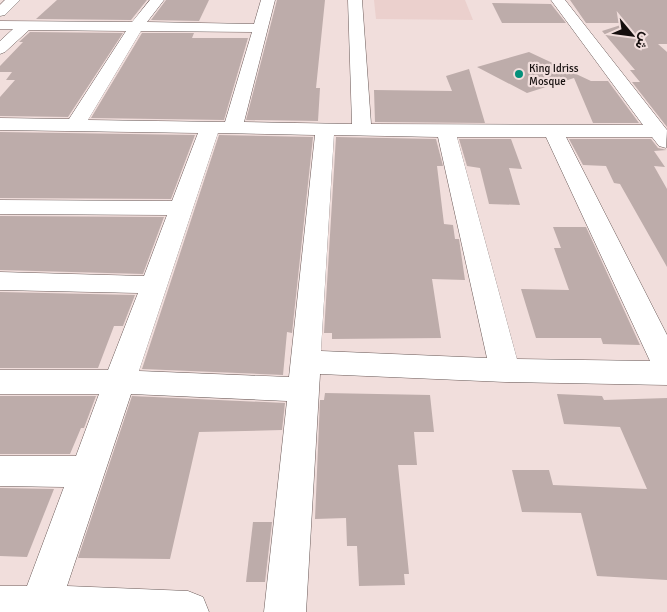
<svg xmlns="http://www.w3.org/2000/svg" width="667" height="612" viewBox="0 0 667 612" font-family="Signika,Vazirmatn,sans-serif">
<rect width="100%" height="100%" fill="#f1dedc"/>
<polygon fill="#ebd0cd" points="374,0 465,0 473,20 376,19"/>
<g fill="#bdacaa">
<polygon points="57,0 147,0 131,20 36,19"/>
<polygon points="166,0 209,0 199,21 151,20"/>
<polygon points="277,0 325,0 316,88 320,88 318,121 246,120"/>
<polygon points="570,0 667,0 667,44 658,44 667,52 667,127 632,82 640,82 630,70 635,70 602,31 627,23 586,23"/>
<polygon points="492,3 551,4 566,23 502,23"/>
<polygon points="30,32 123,33 68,117 0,116 0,97 15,80 6,80 12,72 0,72 0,66 23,42 19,42"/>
<polygon points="142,33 194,33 192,38 248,38 224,120 91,118"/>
<polygon points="529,52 591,81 608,81 639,123 593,123 574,78 527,93 477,67"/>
<polygon points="469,69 485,123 375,122 374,90 452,91 446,76"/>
<polygon points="0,132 195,135 171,199 0,198"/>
<polygon points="219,135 313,137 292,333 287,332 283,375 142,369"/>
<polygon points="336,137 436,139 443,166 437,166 444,224 453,225 455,239 459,239 465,280 432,279 441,338 332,339 332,333 324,333"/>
<polygon points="459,139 511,139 522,169 509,168 520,205 489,204 480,168 467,166"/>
<polygon points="569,139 651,139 658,148 667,150 654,151 665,167 654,166 667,189 667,267 620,184 614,183 606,166 583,165"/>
<polygon points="0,216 164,217 143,274 0,270"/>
<polygon points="553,227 586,227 640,345 603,344 601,338 536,338 521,289 569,290 554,248 561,248"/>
<polygon points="0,292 135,295 123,326 114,326 98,368 0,368"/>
<polygon points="325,393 430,395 434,432 414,432 417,465 398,465 409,574 404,574 405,585 359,586 357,546 347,546 346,518 315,519 320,400 324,400"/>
<polygon points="557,394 602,396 604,400 667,398 667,580 597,576 581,513 522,512 512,470 549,470 553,485 647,489 620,427 564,424"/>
<polygon points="0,396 96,396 84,428 81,428 70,454 0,454"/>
<polygon points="132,396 285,403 282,430 199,432 170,559 78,558"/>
<polygon points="0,488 54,489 27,557 0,556"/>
<polygon points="253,522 272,522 265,582 246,582"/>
</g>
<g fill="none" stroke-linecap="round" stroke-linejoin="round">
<defs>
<g id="minor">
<polygon points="5,0 20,0 5,15 0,16 0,5"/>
<path d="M150 0H164L147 22 254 24 261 0H275L244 122 352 124 348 0H362L371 124 643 125 551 0H565L667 130 666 148 659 146 652 137H566L667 335V385L505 382 320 374 306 612H264L287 401 131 394 67 586 188 591 203 597 209 612H0V586H27L64 487 0 486V456H76L99 394H0V370H108L138 293 0 290V272L144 276 167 215 0 214V200L172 201 198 133 0 130V118L69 119 126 31 29 30 5 52 0 54V41L13 29H0V21L132 22ZM141 31 252 32 225 122 88 120ZM218 133 315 135 289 377 139 371ZM334 135 438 137 487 358 321 351ZM457 137H546L650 361 517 359Z"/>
</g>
</defs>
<use href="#minor" stroke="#6a5a58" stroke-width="1"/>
<use href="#minor" fill="#fff" fill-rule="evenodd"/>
</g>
<circle fill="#03907a" stroke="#f1dedc" stroke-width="2" cx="519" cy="74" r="5"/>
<g text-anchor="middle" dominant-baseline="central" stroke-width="4.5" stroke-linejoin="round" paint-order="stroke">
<g font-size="11" fill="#150f0e" stroke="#f1dedc" text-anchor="start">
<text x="529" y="68">King Idriss<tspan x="529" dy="13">Mosque</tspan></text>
</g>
</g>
<g transform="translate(632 35) rotate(119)" stroke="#f1dedc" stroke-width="4" paint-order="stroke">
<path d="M0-4L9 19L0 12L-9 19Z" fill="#150f0e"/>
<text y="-8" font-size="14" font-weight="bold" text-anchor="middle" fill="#150f0e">ش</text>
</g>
</svg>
